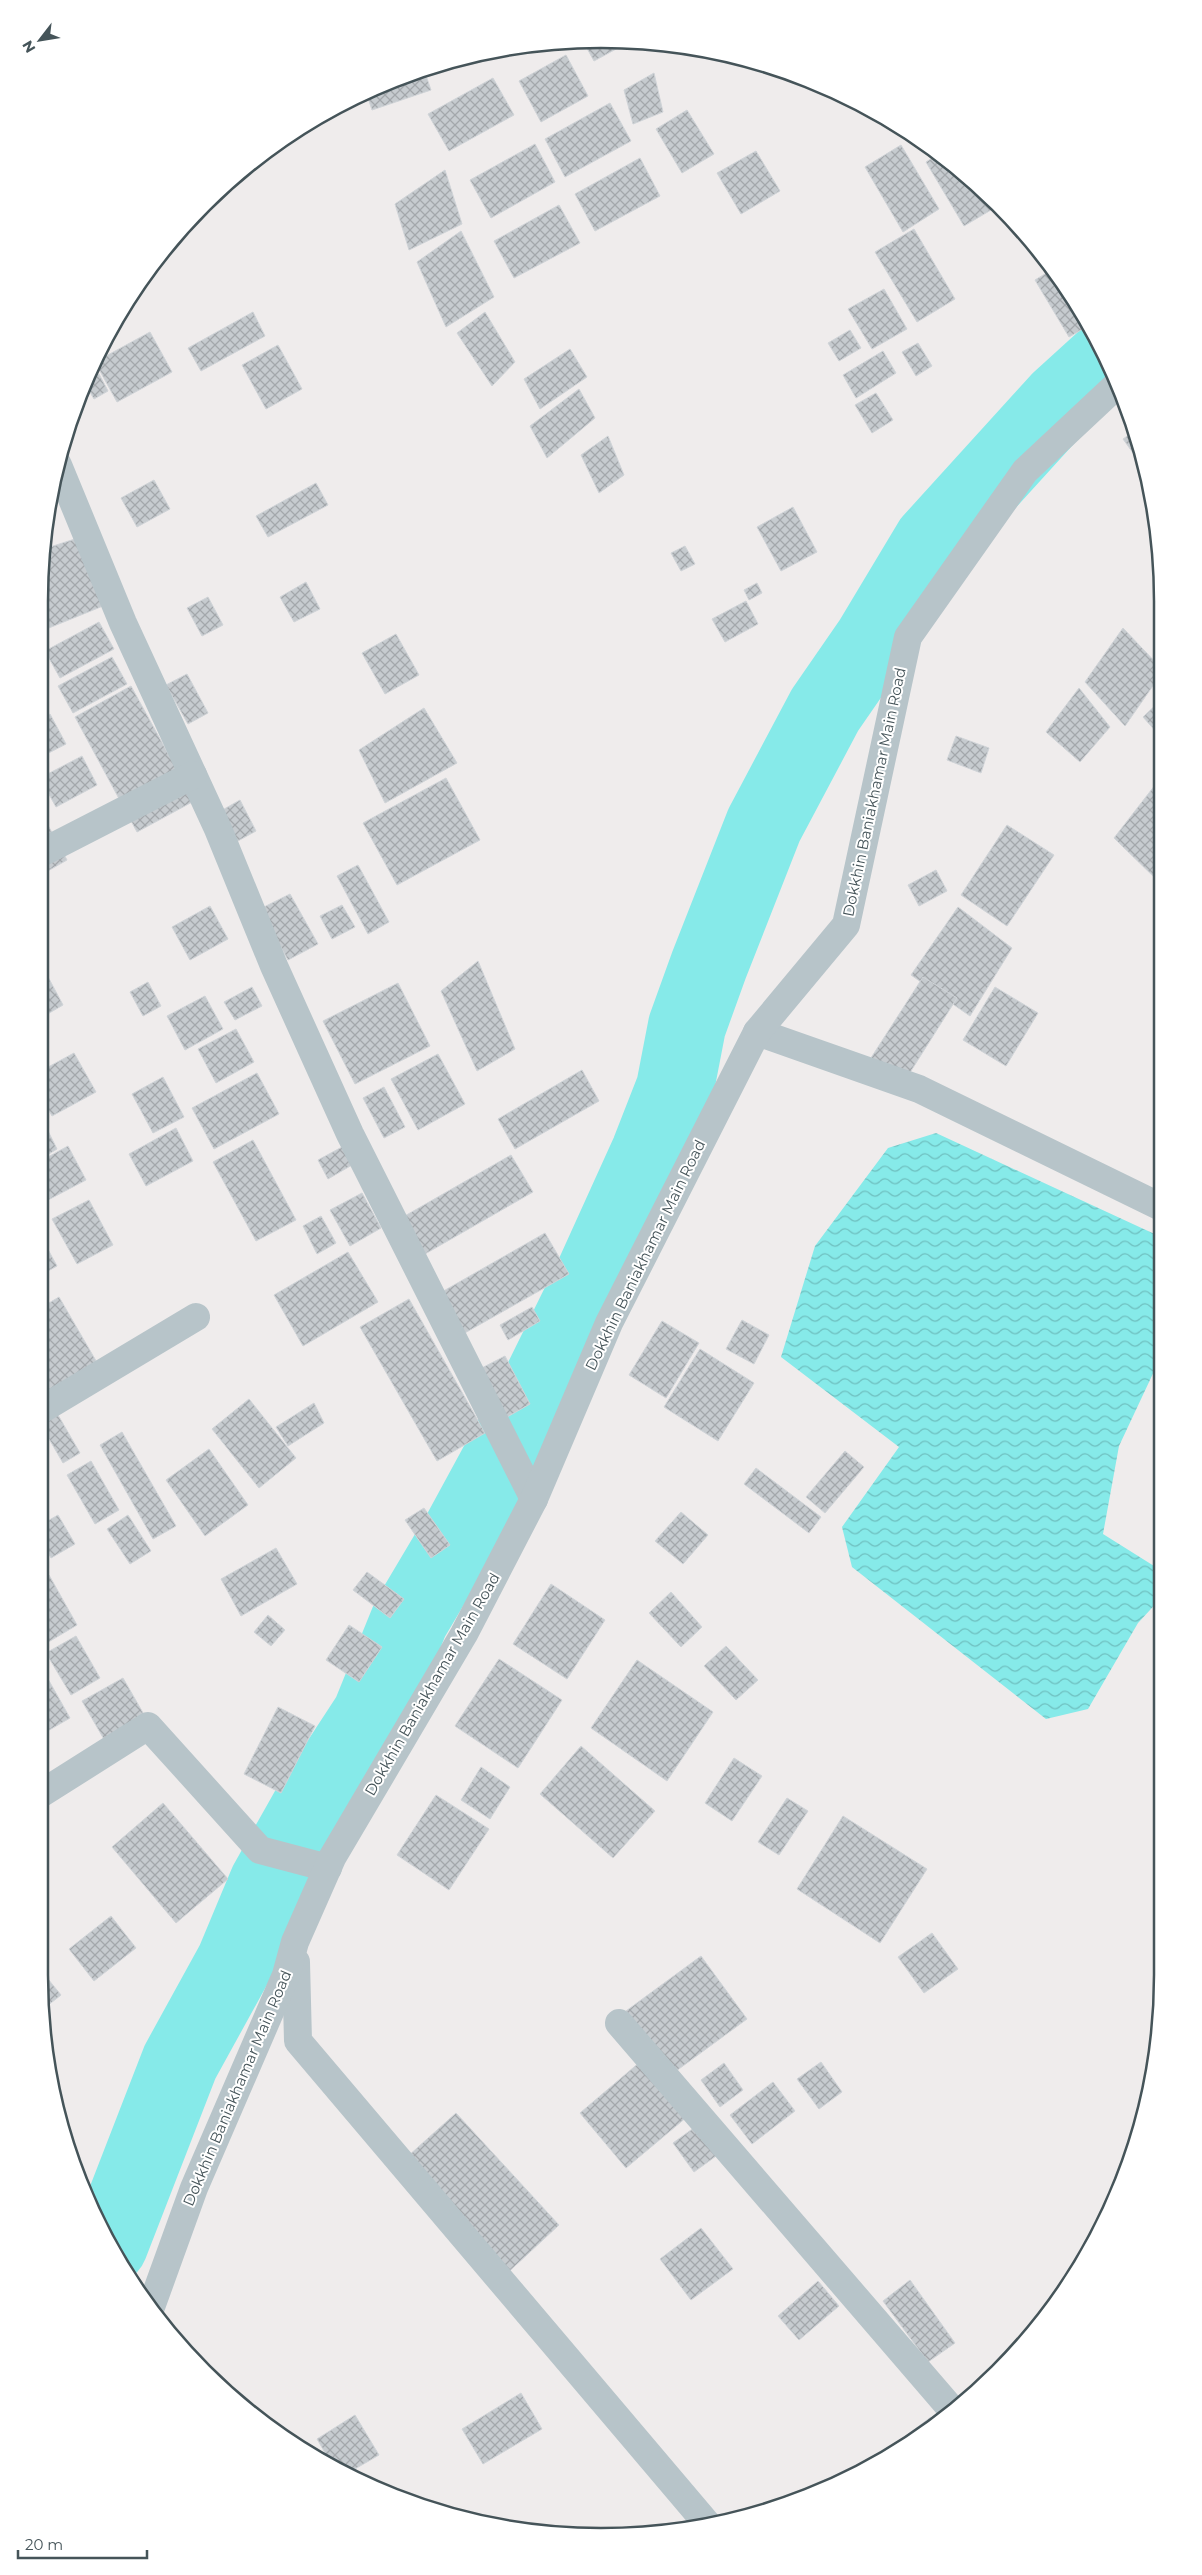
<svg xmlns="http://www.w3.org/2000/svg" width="1202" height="2575" viewBox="0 0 1202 2575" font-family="Montserrat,sans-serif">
<defs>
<pattern id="water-waves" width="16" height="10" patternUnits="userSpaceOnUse" patternTransform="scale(1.25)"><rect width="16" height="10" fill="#86eae9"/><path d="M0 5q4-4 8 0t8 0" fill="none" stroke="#6fc0c0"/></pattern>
<pattern id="building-cross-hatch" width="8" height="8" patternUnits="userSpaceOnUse" patternTransform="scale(1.25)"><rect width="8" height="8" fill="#c6cbcf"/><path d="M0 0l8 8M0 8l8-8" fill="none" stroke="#a3a7ab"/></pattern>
</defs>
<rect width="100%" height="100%" fill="#efecec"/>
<polygon fill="url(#water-waves)" points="936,1133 1161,1237 1161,1365 1157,1365 1119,1446 1103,1534 1162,1571 1162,1597 1138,1623 1088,1709 1046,1719 852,1567 842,1527 899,1447 781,1357 815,1246 888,1148"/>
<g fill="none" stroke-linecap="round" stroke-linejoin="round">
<polyline stroke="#86eae9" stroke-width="78" points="109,2245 180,2062 235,1962 268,1883 309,1810 371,1715 410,1619 461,1533 530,1406 592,1280 650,1152 675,1088 687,1026 709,965 764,825 825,710 872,642 932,542 1061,400 1105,360"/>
</g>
<g fill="url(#building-cross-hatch)" stroke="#d0d4d8">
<polygon points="601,39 629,42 594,61 583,41"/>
<polygon points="566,55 588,96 541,122 519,81"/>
<polygon points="424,70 431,90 372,110 366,92 386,82"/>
<polygon points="654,73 663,112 633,124 624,90"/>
<polygon points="493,78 514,115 449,151 428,114"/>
<polygon points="610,103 631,141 565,177 545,139"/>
<polygon points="687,110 714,154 682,173 656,129"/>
<polygon points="535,144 555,182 491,218 470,180"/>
<polygon points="901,145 939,209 903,232 865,167"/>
<polygon points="756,151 780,191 741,214 717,173"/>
<polygon points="940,153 943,155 996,207 964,226 926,162"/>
<polygon points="640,158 660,196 595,231 575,194"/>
<polygon points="445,170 462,224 409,250 395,204"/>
<polygon points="559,205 580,243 514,278 494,241"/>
<polygon points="914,229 955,299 917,322 875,252"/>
<polygon points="461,231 494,297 446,327 417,262"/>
<polygon points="1053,269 1086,327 1069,337 1035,280"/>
<polygon points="884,289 907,329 872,349 848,309"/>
<polygon points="253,312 265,336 201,371 188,348"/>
<polygon points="485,312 515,362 492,386 457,333"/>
<polygon points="850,330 861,348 839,361 828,343"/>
<polygon points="150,332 172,372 117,402 95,362"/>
<polygon points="918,343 932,366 916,376 902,352"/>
<polygon points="278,345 302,389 266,409 242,365"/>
<polygon points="570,349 587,377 540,409 524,379"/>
<polygon points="883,351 896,373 856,398 843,375"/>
<polygon points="99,374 108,391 94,399 84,382"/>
<polygon points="579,389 595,418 547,458 530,426"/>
<polygon points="876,393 893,420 872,433 855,405"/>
<polygon points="1133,432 1141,464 1123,439"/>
<polygon points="608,436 624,475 599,493 581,455"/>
<polygon points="154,480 170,509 137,527 121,498"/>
<polygon points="316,483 328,505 268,537 256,516"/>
<polygon points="793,507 817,552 781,571 757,527"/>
<polygon points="81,537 103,606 39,632 39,601 44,549"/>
<polygon points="685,546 695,564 681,571 671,553"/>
<polygon points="306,582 320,609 294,622 280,597"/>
<polygon points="757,583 762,593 749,600 744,590"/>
<polygon points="208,597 223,625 202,636 187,608"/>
<polygon points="746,601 758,624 725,642 712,619"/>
<polygon points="99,622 114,649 60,678 45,651"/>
<polygon points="1123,628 1159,666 1159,677 1125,726 1085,682"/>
<polygon points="396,634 419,675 385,694 362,653"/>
<polygon points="112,657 127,684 73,713 58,686"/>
<polygon points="187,674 208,713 188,724 166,685"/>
<polygon points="39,686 47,702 39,706"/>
<polygon points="131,686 194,801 137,832 75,717"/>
<polygon points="1079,688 1110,727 1080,762 1046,732"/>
<polygon points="1159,702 1159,735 1143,717"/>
<polygon points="424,708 457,763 385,803 359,750"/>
<polygon points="50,714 66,744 39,758 39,721"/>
<polygon points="956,736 989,748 981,773 947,760"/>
<polygon points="82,756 97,785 56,807 40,778"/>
<polygon points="446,778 480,840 397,885 363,823"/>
<polygon points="1159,780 1160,876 1157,880 1114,838"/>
<polygon points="240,800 256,831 236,842 219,812"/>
<polygon points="39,809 67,860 39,876"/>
<polygon points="1007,825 1054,855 1007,926 961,895"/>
<polygon points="358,865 389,922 368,934 337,876"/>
<polygon points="936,870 947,891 919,906 908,885"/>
<polygon points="290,894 318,944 288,960 260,909"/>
<polygon points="342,905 355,927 332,939 320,916"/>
<polygon points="210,906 228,939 190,960 172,927"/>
<polygon points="958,907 1012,948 970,1016 911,975"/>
<polygon points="39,960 63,1005 39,1019"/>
<polygon points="478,961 515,1049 477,1071 441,991"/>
<polygon points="923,977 957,998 904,1082 869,1061"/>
<polygon points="148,982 161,1006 143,1016 130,992"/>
<polygon points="398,983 430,1046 355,1084 323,1021"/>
<polygon points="252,987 262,1006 235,1020 224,1002"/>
<polygon points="995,987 1038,1013 1006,1066 963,1040"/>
<polygon points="205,996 223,1029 185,1050 167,1016"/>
<polygon points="236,1029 254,1062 216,1083 198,1049"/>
<polygon points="74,1053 96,1092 52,1116 39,1093 39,1072"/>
<polygon points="438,1054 465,1104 418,1130 391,1079"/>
<polygon points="582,1070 599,1101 515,1149 498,1119"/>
<polygon points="257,1073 279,1114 214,1149 192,1108"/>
<polygon points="163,1077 184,1117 153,1133 132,1094"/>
<polygon points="384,1087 405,1127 384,1138 363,1098"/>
<polygon points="46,1127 57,1149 39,1160 39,1131"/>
<polygon points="176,1128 193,1161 146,1186 129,1154"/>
<polygon points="253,1140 296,1220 256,1241 213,1162"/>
<polygon points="68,1146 86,1180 48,1200 39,1183 39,1162"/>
<polygon points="342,1147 352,1165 328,1179 318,1160"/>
<polygon points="511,1155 533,1192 425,1254 403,1217"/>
<polygon points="362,1193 381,1228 350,1246 330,1210"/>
<polygon points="89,1200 113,1245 77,1264 52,1219"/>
<polygon points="321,1216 336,1243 317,1254 303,1226"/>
<polygon points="39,1233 57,1266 39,1276"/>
<polygon points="545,1233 569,1274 463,1334 440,1293"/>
<polygon points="348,1252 378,1302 303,1346 274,1295"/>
<polygon points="59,1297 99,1366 50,1394 39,1375 39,1309"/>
<polygon points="409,1299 485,1433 437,1461 360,1327"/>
<polygon points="532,1307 540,1321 508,1340 500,1325"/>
<polygon points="742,1320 769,1335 754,1364 726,1349"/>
<polygon points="662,1321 699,1343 666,1398 629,1375"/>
<polygon points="700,1349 754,1383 718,1441 664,1407"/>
<polygon points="505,1356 530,1404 500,1421 474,1372"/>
<polygon points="249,1399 296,1458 259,1488 212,1429"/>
<polygon points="314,1403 324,1423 288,1446 276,1427"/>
<polygon points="58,1415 80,1453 63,1463 41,1425"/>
<polygon points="122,1432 176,1526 153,1539 100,1445"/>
<polygon points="209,1449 248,1505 205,1536 166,1480"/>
<polygon points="845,1451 864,1467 825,1513 806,1497"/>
<polygon points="91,1461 119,1510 95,1524 67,1475"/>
<polygon points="756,1468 821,1517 809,1533 744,1484"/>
<polygon points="39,1476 48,1492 39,1497"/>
<polygon points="424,1508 450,1545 431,1558 405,1520"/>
<polygon points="681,1512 708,1535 683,1564 655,1541"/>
<polygon points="58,1515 75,1544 51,1558 39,1537 39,1526"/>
<polygon points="128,1515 151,1551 130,1564 107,1529"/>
<polygon points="276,1548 297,1584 241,1616 221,1579"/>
<polygon points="367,1572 404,1599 390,1618 353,1590"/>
<polygon points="49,1575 77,1625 40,1647 39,1581"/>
<polygon points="551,1584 605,1620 567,1679 513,1644"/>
<polygon points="671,1592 702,1627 681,1647 649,1613"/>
<polygon points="268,1615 285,1630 271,1646 254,1632"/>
<polygon points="349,1625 382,1647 359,1682 326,1660"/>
<polygon points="76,1636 100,1678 71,1695 46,1653"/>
<polygon points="726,1646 758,1680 736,1700 704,1666"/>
<polygon points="499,1659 562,1700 518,1768 455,1726"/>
<polygon points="637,1660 713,1712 667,1781 591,1728"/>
<polygon points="39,1663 70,1718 39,1736"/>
<polygon points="123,1678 154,1732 113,1755 82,1701"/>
<polygon points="278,1707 315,1726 281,1793 244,1774"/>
<polygon points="581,1746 655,1811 613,1858 540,1794"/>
<polygon points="734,1758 762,1776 732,1821 705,1803"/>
<polygon points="481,1767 510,1787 490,1819 461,1800"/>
<polygon points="436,1795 489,1829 449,1890 397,1855"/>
<polygon points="787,1798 808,1811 779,1855 758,1842"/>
<polygon points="163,1803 228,1879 176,1923 112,1847"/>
<polygon points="843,1816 927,1869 880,1943 797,1889"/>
<polygon points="111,1916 136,1948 94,1981 69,1949"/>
<polygon points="932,1933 958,1969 924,1993 898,1957"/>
<polygon points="701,1956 747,2019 672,2074 626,2011"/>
<polygon points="39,1968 61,1995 42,2010 39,1974"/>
<polygon points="647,2056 694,2111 626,2168 580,2113"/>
<polygon points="821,2062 842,2092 819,2109 797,2079"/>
<polygon points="724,2063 743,2090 720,2107 701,2080"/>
<polygon points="773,2082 795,2111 752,2144 730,2115"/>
<polygon points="456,2113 559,2225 501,2279 397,2166"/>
<polygon points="702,2122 723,2151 694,2172 673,2143"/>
<polygon points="701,2228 733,2269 691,2300 660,2259"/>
<polygon points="910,2280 955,2343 928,2362 883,2301"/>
<polygon points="818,2281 839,2306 799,2340 778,2316"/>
<polygon points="521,2393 542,2429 483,2464 462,2429"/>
<polygon points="355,2415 379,2455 348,2473 334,2468 317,2439"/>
<polygon points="931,2417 936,2425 904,2447 899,2441"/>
</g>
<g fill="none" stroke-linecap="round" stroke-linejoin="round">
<g stroke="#b7c4c9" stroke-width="28">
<polyline points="58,465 123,623 218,829 274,966 350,1134 534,1499"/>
<polyline points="39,854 193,775"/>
<polyline points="757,1032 919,1089 1161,1207"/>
<polyline points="39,1411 196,1317"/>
<polyline points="39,1795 148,1726 260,1850 328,1868"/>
<polyline points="296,1962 298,2041 709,2526"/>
<polyline points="619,2023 953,2411"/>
<polyline points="151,2307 194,2188 286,1975 295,1942 332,1858 464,1634 534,1499 609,1323 757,1032 846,925 908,637 1025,471 1119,383"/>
</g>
</g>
<g text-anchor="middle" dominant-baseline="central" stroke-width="4" stroke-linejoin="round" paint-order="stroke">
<g font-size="15" fill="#455459" stroke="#fff">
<text transform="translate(874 792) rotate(-78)">Dokkhin Baniakhamar Main Road</text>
<text transform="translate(645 1255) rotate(-64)">Dokkhin Baniakhamar Main Road</text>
<text transform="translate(432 1684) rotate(-60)">Dokkhin Baniakhamar Main Road</text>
<text transform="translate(237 2088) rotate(-67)">Dokkhin Baniakhamar Main Road</text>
</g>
</g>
<path d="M0 0H1202V2575H0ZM601 48H601A553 553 0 0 1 1154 601V1975A553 553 0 0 1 601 2528H601A553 553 0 0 1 48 1975V601A553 553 0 0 1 601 48Z" fill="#fff" fill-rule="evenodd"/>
<path fill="none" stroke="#455459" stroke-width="2.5" d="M601 48H601A553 553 0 0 1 1154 601V1975A553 553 0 0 1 601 2528H601A553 553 0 0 1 48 1975V601A553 553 0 0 1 601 48Z"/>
<g transform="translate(40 40) rotate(239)" stroke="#ffffff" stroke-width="4" paint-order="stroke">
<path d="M0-4L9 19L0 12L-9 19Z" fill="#455459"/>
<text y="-8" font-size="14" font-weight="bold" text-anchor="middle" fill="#455459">N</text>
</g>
<path d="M18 2550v8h129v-8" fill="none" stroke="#455459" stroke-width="2.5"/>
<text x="25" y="2550" font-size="15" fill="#455459" stroke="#ffffff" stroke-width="4" paint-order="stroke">20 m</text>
</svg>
